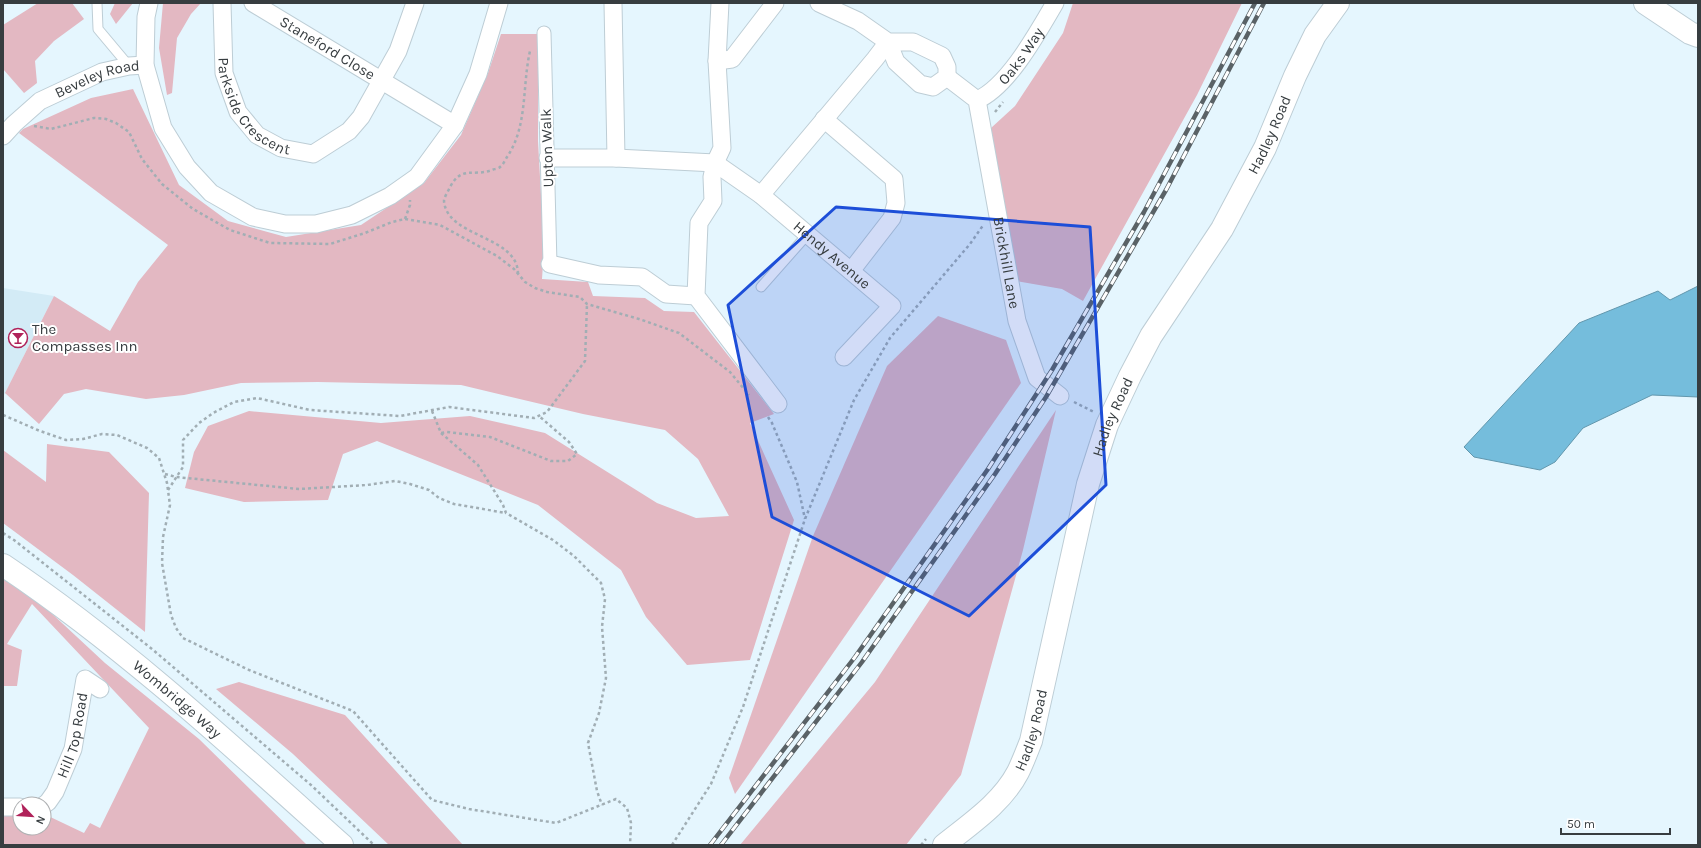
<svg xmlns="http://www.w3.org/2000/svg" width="1701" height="848" viewBox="0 0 1701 848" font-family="Karla,sans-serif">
<rect width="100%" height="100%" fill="#e5f6fe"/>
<polygon fill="#d3ebf6" points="3,288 54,296 3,397"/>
<g fill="#e3b8c2">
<polygon points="38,3 72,3 84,19 54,41 35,61 37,83 24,93 3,69 3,25"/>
<polygon points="115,3 133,3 116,24 110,14"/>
<polygon points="163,3 201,3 191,14 177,38 172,93 167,95 159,48"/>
<polygon points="1073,3 1242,3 1197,95 1083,301 1062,289 1016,281 991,128 1015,106 1063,33"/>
<polygon points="501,34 538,34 538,141 544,249 542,279 588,282 593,296 645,298 664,311 694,312 774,414 750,423 794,520 750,660 687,665 646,617 621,570 538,505 377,441 343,454 328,500 244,502 185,488 194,452 208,426 249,411 381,423 470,416 545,433 657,503 696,518 729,516 698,459 665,430 583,414 461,385 318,382 241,383 184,395 146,399 86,389 64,394 39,424 5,393 54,296 110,331 138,282 168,245 19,133 23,129 91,98 133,89 179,185 228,221 286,237 361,225 424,183 461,135 488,73"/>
<polygon points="938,316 1006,340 1021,383 735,794 729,778 813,536 887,366"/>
<polygon points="1056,410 1023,550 961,775 906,845 740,845 875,682"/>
<polygon points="47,444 109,452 149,493 145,632 73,575 3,523 3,450 46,482"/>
<polygon points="3,575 34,597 105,663 199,739 307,845 3,845 3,814 20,814 20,828 44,828 44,814 84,833 90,823 100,828 149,728 32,604 7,644 22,650 17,686 3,686"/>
<polygon points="239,682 345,715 463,845 389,845 293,754 216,689"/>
</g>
<polygon fill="#75bddc" stroke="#6297ad" points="1698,286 1698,397 1652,395 1583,428 1555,462 1540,470 1474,457 1464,447 1579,323 1658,291 1670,300"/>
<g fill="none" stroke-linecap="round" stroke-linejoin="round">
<defs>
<g id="service">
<polyline points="97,3 98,29 129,66"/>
<polyline points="761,287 807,235"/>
</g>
<polyline id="pedestrian" points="544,33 550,264"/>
<g id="minor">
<polyline points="149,3 146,17 145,65 163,128 187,167 211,193 253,217 285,224 316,224 352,215 390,196 417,177 455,125 478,74 499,3"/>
<path id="s1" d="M222 3 224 73 238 112 257 135 281 148 313 154 349 131 361 117 398 51 415 3"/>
<path id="s2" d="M253 3 455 125"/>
<polyline points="613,3 616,158"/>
<polyline points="720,3 717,61 722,148 715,163 712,177 713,201 699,223 696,296 778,404"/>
<polyline points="819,3 858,21 888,42 896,62 920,84 933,87 947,77 947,67 942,56 913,42 888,42"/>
<polyline points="717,61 732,59 775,3"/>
<path id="s3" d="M947 77 977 100 1017 321 1037 378 1060 396"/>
<path id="s4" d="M977 100C1008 87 1038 32 1055 3"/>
<polyline points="824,119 894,179 896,203 892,218 851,271"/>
<path id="s5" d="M3 136 14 124 40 101 102 72 129 66 145 65"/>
<polyline points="548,158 616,158 715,163"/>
<path id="s6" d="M715 163 761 195 892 306 844 357"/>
<polyline points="761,195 875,59 888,42"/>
<polyline points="550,264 599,275 642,277 666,294 696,296"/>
<path id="s7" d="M44 805 48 802 55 792 73 749 85 679 100 689"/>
<polyline points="3,807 20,807"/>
</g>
<g id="tertiary">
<polyline points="1645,3 1690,33 1698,36"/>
<path id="s8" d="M944 845C970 824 1002 803 1018 772 1023 762 1027 751 1031 741L1088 484 1107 425 1130 376 1151 336 1222 229 1265 148 1295 76 1315 35 1338 3"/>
</g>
<g id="secondary">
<path id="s9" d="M3 565C124 646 234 748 342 845"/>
</g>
</defs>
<use href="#service" stroke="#bdcdd5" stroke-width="11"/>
<use href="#pedestrian" stroke="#bdcdd5" stroke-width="15"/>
<use href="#minor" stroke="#bdcdd5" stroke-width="19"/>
<use href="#tertiary" stroke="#bdcdd5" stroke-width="24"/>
<use href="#secondary" stroke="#bdcdd5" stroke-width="24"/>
<g stroke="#a1aeb4" stroke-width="2.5" stroke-dasharray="3 3" stroke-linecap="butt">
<polyline points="995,112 1003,102"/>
<polyline points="34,126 51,129 94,118 106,119 116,123 129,132 142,159 162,184 193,209 230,230 270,243 330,244 365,233 392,222 405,219 440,225 497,256 514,269 525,282 535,288 547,292 580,297 587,304 639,319 679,333 730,372 749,395"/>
<polyline points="405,219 410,205 410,200"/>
<path d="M518 274C518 235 447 238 444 201 444 197 448 192 450 187 462 165 473 177 492 170 494 169 498 169 500 167 503 165 505 160 507 157 528 126 522 86 530 51"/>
<polyline points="1074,402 1094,412"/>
<polyline points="432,411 441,433 447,432 490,437 551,461 568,461 577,454 569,442 539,416"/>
<polyline points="3,415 40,431 66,440 83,439 102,434 117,435 147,448 159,458 167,483 170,505 163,537 162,563 171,615 176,628 183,638 249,670 353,711 432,800 469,809 556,823 616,799 627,808 631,823 630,845"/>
<polyline points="768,417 772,423 797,482 805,519"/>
<polyline points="441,433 478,465 503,505 506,513 553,540 574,556 601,583 605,599 602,627 606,678 599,713 588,743 597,791 602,805"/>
<polyline points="165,474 176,477 299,489 367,485 395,481 410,484 429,490 439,498 454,504 506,513"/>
<polyline points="168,490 183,467 183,440 199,423 213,413 234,402 257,398 310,410 400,416 449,407 534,418 547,412 585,361 587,304"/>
<polyline points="3,533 14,540 152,649 311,785 374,845"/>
<polyline points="672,845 711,784 743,707 805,519 854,400 890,338 970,244 984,224"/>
<polyline points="921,845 926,839"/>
</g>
<use href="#service" stroke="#fff" stroke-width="9"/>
<use href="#pedestrian" stroke="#fff" stroke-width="13"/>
<use href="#minor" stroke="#fff" stroke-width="17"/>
<use href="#tertiary" stroke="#fff" stroke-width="22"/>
<use href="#secondary" stroke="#fff" stroke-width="22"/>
<defs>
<g id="rail">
<polyline points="710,845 855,657 988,469 1052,370 1144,212 1255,3"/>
<polyline points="721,845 862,662 995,474 1046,397 1166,190 1264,3"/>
</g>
</defs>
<use href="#rail" stroke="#5a6266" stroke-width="4.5"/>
<use href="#rail" stroke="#fff" stroke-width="3" stroke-dasharray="9" stroke-linecap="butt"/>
</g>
<path fill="#1d4ed8" fill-opacity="0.2" stroke="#1d4ed8" stroke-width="3" stroke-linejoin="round" d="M836 207 1090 227 1106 485 969 616 772 517 728 305Z"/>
<defs>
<symbol id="bar-ring" viewBox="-11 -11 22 22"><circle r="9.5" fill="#fff" stroke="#b0225a" stroke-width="1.5"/><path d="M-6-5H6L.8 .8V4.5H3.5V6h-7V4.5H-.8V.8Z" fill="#b0225a"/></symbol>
</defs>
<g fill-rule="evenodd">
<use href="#bar-ring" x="7" y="327" width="22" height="22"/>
</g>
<g text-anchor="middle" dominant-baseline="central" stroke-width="4" stroke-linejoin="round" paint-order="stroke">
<g font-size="15" fill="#373d40" stroke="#fff">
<text stroke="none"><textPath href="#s2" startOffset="87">Staneford Close</textPath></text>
<text stroke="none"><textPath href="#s4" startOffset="63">Oaks Way</textPath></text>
<text stroke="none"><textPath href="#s5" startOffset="113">Beveley Road</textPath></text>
<text stroke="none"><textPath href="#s1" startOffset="116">Parkside Crescent</textPath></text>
<text stroke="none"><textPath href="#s8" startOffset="797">Hadley Road</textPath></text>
<text transform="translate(547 148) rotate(-92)">Upton Walk</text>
<text stroke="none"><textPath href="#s6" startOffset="149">Hendy Avenue</textPath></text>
<text stroke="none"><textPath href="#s3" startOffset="203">Brickhill Lane</textPath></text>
<text stroke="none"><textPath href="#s8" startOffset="473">Hadley Road</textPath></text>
<text stroke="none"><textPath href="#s9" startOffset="220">Wombridge Way</textPath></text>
<text stroke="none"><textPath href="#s8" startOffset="149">Hadley Road</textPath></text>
<text stroke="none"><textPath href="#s7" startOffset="77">Hill Top Road</textPath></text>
</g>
<g font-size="15" fill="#373d40" stroke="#fff" text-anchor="start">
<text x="32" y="329">The<tspan x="32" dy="17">Compasses Inn</tspan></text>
</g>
</g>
<rect width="1701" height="848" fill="none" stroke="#373d40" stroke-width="8"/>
<g transform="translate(32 816) rotate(115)"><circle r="19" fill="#ffffff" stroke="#afb1b3"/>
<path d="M0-3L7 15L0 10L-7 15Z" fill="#b0225a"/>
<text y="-6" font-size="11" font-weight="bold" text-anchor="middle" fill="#373d40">N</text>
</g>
<path d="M1561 828v6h109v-6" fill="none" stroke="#373d40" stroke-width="2"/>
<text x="1567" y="828" font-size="12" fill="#373d40" stroke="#ffffff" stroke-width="3" paint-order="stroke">50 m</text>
</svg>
